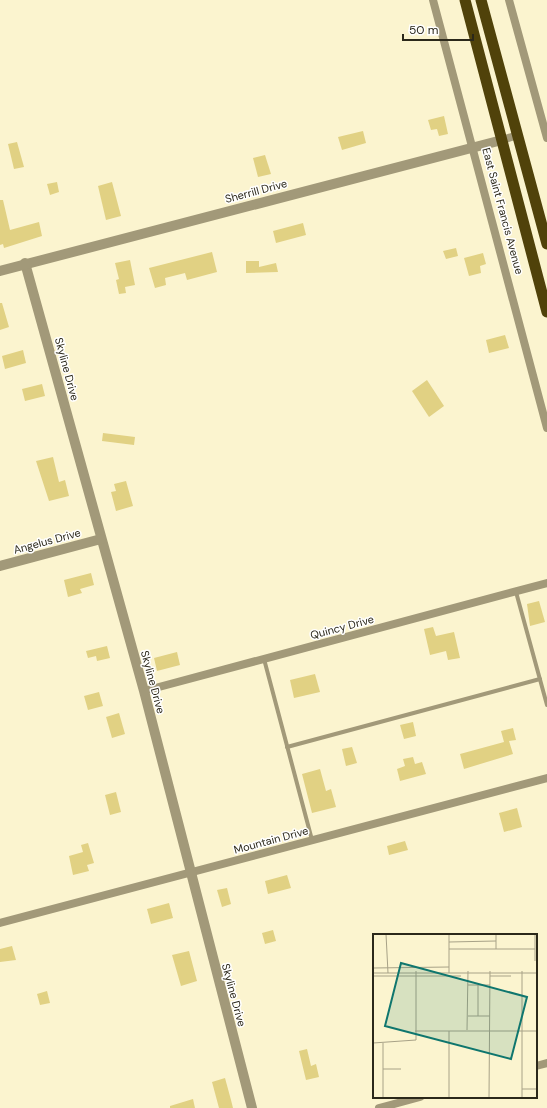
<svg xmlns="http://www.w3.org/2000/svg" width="547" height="1108" viewBox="0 0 547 1108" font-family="'DM Sans',sans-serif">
<rect width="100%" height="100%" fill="#fbf4cf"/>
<g fill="#e1d183">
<polygon points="444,116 448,134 439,136 437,129 431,130 428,120"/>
<polygon points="363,131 366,143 342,150 338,137"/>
<polygon points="17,142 24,167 14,169 8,144"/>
<polygon points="265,155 271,174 258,177 253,158"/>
<polygon points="57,182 59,192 50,195 47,184"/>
<polygon points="112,182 121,216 106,220 98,186"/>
<polygon points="0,200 3,200 10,230 39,222 42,236 4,248 3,244 0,245"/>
<polygon points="303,223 306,235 276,243 273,231"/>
<polygon points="456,248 458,256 446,259 443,251"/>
<polygon points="212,252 217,272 187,280 185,273 165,278 166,285 155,288 149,268"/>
<polygon points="483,253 486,264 480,266 481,273 469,276 464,258"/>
<polygon points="130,260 135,285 125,287 126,293 119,294 116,280 119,279 115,263"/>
<polygon points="246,261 259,261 259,267 276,263 278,272 246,273"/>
<polygon points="0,303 2,303 9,327 0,330"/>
<polygon points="505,335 509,348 489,353 486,340"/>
<polygon points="23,350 26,363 5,369 2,356"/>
<polygon points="427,380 444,406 429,417 412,391"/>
<polygon points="42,384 45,396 25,401 22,389"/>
<polygon points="103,433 135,437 134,445 102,441"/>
<polygon points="53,457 59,482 65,480 69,496 49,501 36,461"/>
<polygon points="126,481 133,506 116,511 111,492 116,491 114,484"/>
<polygon points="91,573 94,585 80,589 82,593 68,597 64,580"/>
<polygon points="539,601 545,622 530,626 527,604"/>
<polygon points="433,627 436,636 454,632 460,658 448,660 446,651 430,655 424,629"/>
<polygon points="107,646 110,658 97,661 96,656 88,658 86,651"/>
<polygon points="177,652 180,665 157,671 154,658"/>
<polygon points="315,674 320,692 294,698 290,680"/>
<polygon points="99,692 103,706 88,710 84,696"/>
<polygon points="119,713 125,734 112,738 106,717"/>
<polygon points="413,722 416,736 404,739 400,725"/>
<polygon points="513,728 516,740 509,741 513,754 464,769 460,754 504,742 501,731"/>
<polygon points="352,747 357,763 346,766 342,749"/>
<polygon points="413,757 415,764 422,762 426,774 400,781 397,769 405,766 403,759"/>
<polygon points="320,769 326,791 331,789 336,807 312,813 302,774"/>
<polygon points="116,792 121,812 110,815 105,795"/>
<polygon points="517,808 522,827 504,832 499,813"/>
<polygon points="405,841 408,850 389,855 387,846"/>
<polygon points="88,843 94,863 87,865 89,871 73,875 69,856 83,852 81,845"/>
<polygon points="287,875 291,888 268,894 265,881"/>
<polygon points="227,888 231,904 222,907 217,890"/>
<polygon points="169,903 173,918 151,924 147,909"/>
<polygon points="273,930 276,941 265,944 262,933"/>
<polygon points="12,946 16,960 0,962 0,949"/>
<polygon points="189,951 197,981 181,986 172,955"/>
<polygon points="47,991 50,1003 40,1005 37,994"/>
<polygon points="307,1049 311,1066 316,1064 319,1077 306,1080 299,1051"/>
<polygon points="225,1078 231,1100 233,1108 219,1108 212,1082"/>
<polygon points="193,1099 195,1108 170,1108 170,1106"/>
</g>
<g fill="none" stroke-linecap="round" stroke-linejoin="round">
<g stroke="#a29979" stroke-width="4">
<polyline points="516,592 547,705"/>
<polyline points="264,659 312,840"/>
<polyline points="287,747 540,679"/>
</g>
<g stroke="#a29979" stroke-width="8">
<polyline points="433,0 547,428"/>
<polyline points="509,0 547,138"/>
<polyline points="502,140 518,135"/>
<polyline points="144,691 547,583"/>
<polyline points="0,923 547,778"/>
<polyline points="536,1066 547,1063"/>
<polyline points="379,1108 420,1097"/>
</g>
<g stroke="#a29979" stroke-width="10">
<polyline points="25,263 144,691 252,1108"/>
<polyline points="0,271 502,140"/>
<polyline points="0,566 101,539"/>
</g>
<g stroke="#50420a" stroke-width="11">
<polyline points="465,0 547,312"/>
<polyline points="481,0 547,244"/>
</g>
</g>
<g text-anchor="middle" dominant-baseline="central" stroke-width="3" stroke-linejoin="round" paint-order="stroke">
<g font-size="11" fill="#2b281a" stroke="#fff">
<text transform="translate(256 191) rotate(-15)">Sherrill Drive</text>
<text transform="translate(503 211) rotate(75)">East Saint Francis Avenue</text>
<text transform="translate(67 369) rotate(75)">Skyline Drive</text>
<text transform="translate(47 541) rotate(-15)">Angelus Drive</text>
<text transform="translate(342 627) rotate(-15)">Quincy Drive</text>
<text transform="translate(153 682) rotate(75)">Skyline Drive</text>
<text transform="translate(271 840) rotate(-15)">Mountain Drive</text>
<text transform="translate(234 995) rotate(75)">Skyline Drive</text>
</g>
</g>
<g transform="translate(373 934)">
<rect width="164" height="164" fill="#fbf4cf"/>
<path fill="none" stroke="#a8a287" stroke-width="1" d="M13 0 15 39M76 0V39M76 8 123 7M76 15H162M123 15V0M162 27V0M0 34 76 33M149 37V164M0 39H164M0 42H88M117 42H138M95 51H117M105 51V82M95 82H117M94 96 95 37M42 97H164M76 97V164M0 109 43 106V37M10 135H28M149 155H164M10 164V109M116 164 117 37"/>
<path fill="#0f766e" fill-opacity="0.15" stroke="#0f766e" stroke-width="2" d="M28 29 154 63 138 125 12 92Z"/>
<rect width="164" height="164" fill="none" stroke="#2b281a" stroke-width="2"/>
</g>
<path d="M403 34v6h70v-6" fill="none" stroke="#2b281a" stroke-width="2"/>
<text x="409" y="34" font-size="12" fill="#2b281a" stroke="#ffffff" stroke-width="3" paint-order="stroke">50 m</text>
</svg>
